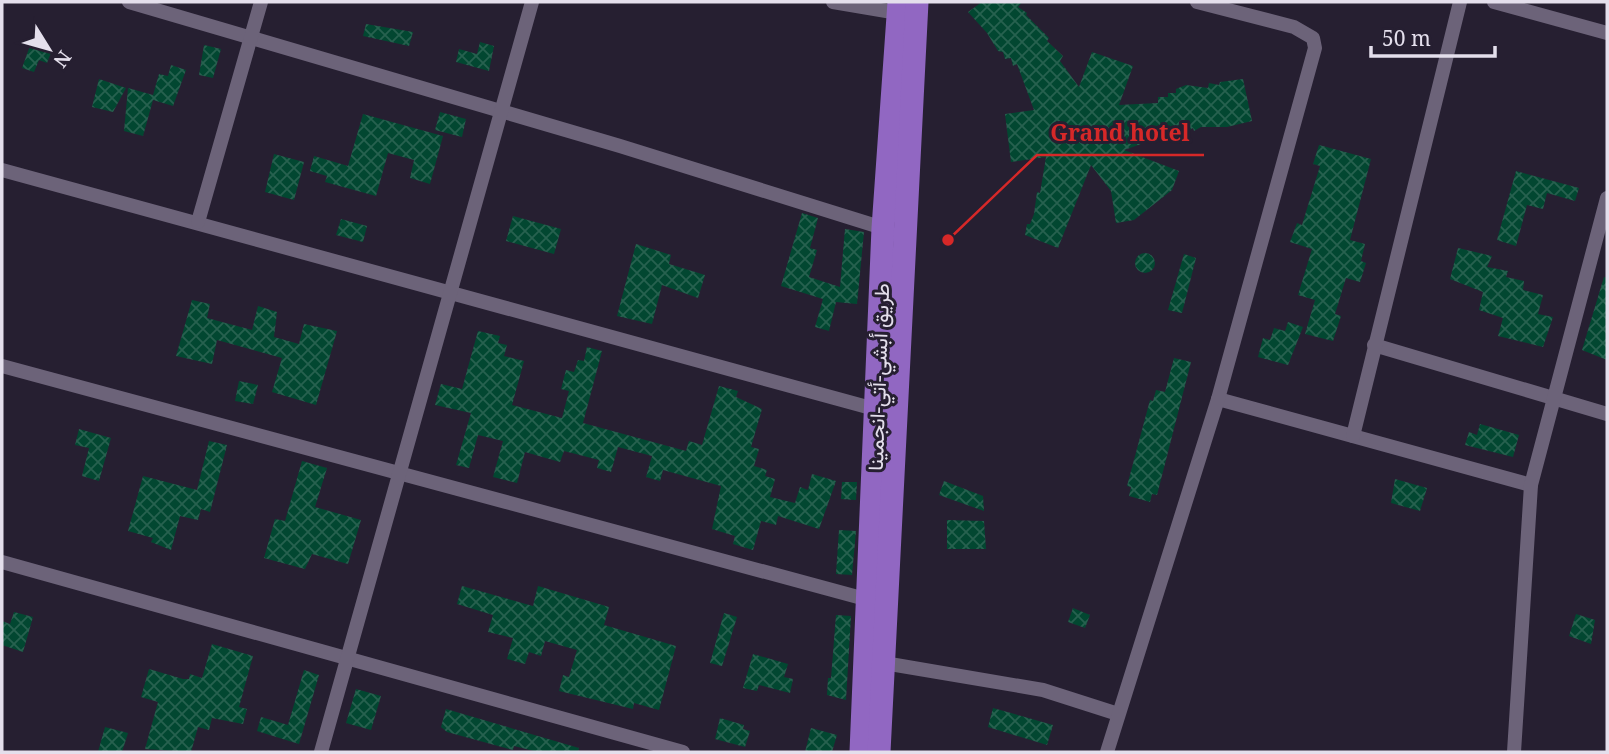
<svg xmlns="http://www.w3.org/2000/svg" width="1609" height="754" viewBox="0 0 1609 754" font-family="'Noto Serif',Vazirmatn,serif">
<defs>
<pattern id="building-cross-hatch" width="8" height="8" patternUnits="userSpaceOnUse" patternTransform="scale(1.75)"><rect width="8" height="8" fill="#024731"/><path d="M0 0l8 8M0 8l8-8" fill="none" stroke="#27614f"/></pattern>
</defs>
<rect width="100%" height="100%" fill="#261f31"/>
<g fill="url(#building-cross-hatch)">
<polygon points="982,2 1022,2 1018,7 1027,13 1026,15 1049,38 1047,41 1063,56 1060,61 1079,87 1092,52 1133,66 1119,105 1158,103 1158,97 1168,97 1168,93 1176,93 1176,89 1186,85 1208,88 1209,83 1219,85 1220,82 1243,79 1252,121 1227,127 1201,127 1194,131 1193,128 1183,134 1170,134 1124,150 1179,171 1172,190 1134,220 1116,223 1111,191 1091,165 1058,248 1025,235 1027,224 1030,224 1034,214 1037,192 1040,193 1046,157 1011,162 1005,114 1034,110 1017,64 1013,66 1011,58 1005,59 1003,52 998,51 987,33 968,12"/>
<polygon points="366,24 413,32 409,46 363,36"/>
<polygon points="480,42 494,46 489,71 456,62 459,49 477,54"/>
<polygon points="31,43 52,50 47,63 39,60 34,72 22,68"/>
<polygon points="204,45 221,49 213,78 199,75"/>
<polygon points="171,65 186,70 173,106 153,100 143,136 124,131 128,88 153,95 159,74 168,76"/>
<polygon points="99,79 126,88 113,112 92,107"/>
<polygon points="440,112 466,119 462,137 435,130"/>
<polygon points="363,114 443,136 430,184 410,178 414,160 388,153 376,196 325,182 327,176 310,171 314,156 348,166"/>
<polygon points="1319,145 1371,159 1350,240 1365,244 1361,261 1366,263 1360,282 1346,278 1335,314 1341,316 1333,341 1305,334 1315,300 1298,295 1312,249 1290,242 1297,223 1302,225 1320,166 1313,164"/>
<polygon points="274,154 304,162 294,200 265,192"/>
<polygon points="1516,171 1579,188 1575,201 1547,193 1543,209 1527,205 1516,246 1497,240"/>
<polygon points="802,213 818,218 810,248 817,250 809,277 840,287 845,229 864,232 857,304 836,302 829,331 815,327 823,299 781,286"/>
<polygon points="513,216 561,229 554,254 506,241"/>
<polygon points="341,219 367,226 363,242 336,235"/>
<polygon points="636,244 671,255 669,264 705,275 698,298 662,285 652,324 617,316"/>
<polygon points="1458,248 1492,256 1487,267 1508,271 1506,277 1524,281 1523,290 1543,295 1538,314 1553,317 1543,347 1498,336 1503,318 1479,310 1483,292 1450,279"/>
<circle cx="1145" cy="263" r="10"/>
<polygon points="1184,254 1196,258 1182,313 1168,310"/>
<polygon points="1604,277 1607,278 1607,360 1582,350"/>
<polygon points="192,300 210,304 207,318 252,330 258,306 277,312 274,337 299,344 304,324 337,331 316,405 272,392 282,358 217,340 212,364 176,356"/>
<polygon points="1288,322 1303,327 1288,365 1258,357 1263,338 1270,340 1274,328 1285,331"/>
<polygon points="478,331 500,336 498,343 507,345 504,356 524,361 512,405 562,418 569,391 561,389 566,370 574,372 578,360 584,361 587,347 602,351 583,423 686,451 689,441 702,445 719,386 738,391 736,397 762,409 751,447 759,449 754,466 767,470 765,476 775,479 770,497 795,503 800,487 808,490 812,474 836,481 819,529 778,516 776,525 761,521 753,550 733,544 735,536 712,529 721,486 663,470 660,481 646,477 652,456 618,447 611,472 597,468 599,460 564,451 560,462 525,452 517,483 493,477 503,441 478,435 469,468 456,465 471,413 435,405 441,384 462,389"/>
<polygon points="1174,358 1191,362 1157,495 1152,494 1150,502 1129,496 1131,487 1127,486 1150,400 1153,401 1156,390 1165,392"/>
<polygon points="239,381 258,385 253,404 235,401"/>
<polygon points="1480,424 1519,435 1513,457 1465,445 1469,432 1477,435"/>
<polygon points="79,429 111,438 99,481 82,476 89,448 75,445"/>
<polygon points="209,441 227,445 210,512 201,509 198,520 180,516 171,550 151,542 153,538 128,531 143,476 197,490"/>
<polygon points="302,461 327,468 315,507 361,520 348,564 312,554 305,569 264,558 275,519 285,521"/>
<polygon points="1395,479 1427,488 1420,511 1391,503"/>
<polygon points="944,481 983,496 984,511 939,495"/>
<polygon points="842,482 857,482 856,500 841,499"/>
<polygon points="947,520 984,521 986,549 947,549"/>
<polygon points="839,530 856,531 852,575 836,574"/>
<polygon points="462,586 533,606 538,586 609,607 604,625 676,646 659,710 634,703 633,709 559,691 563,675 569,677 577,650 545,641 541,656 529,652 525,664 507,659 513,638 488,632 493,615 457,604"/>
<polygon points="1073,608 1090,615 1085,628 1068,622"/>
<polygon points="14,612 33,617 23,652 2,645 2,621 10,624"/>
<polygon points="724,613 737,617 722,666 710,663"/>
<polygon points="1576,614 1595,620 1591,644 1569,636"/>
<polygon points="836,615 851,616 846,700 827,695 828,678 831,678"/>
<polygon points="212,644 253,656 239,707 247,709 243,724 212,718 209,730 198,727 191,752 145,749 158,702 141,697 149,669 183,679 189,679 190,674 202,678"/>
<polygon points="753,654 788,664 784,677 793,679 790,693 759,685 757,691 743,688"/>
<polygon points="304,670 319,675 299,744 257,731 261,717 288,725"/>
<polygon points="356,689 381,696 371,730 346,723"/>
<polygon points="993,708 1053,725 1047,745 988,727"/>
<polygon points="446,709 579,748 578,752 538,752 514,746 513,750 447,732 441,727"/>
<polygon points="720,718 744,725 743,729 750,731 745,747 715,739"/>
<polygon points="105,727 128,733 122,752 98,752"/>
<polygon points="811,728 837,735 832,752 805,752"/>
</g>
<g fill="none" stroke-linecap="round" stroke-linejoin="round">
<g stroke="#6c6379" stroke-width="14">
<polyline points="129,2 620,146 883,228"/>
<polyline points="833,2 898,13"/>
<polyline points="1494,2 1607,33"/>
<polyline points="2,170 882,411"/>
<polyline points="198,222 261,2"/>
<polyline points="1374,345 1607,414"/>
<polyline points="2,366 869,600"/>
<polyline points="1218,399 1531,485"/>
<polyline points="1353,436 1460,2"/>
<polyline points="2,562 683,752"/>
<polyline points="884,663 1043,690 1118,714"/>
<polyline points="321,752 532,2"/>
<polyline points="1107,752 1218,399 1315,48 1313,38 1294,27 1197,2"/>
<polyline points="1514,752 1531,485 1607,198"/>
</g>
<g stroke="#9167c2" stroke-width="23">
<polyline points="861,752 883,228 899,2"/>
<polyline points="879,752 917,2"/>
</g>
</g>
<g text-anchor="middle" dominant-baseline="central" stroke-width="6" stroke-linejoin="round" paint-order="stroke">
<g font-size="21" fill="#e4dfec" stroke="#261f31">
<text transform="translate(878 377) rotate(-88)">طريق أبشي-أتي-انجمينا</text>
</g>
</g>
<path fill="none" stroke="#d62828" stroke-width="2.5" d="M948 240L1037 155H1204"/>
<circle fill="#d62828" stroke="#261f31" stroke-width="2.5" cx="948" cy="240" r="7"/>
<g font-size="23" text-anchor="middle" font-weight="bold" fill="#d62828" stroke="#261f31" stroke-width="6" stroke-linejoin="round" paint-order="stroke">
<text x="1120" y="141">Grand hotel</text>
</g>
<rect width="1609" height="754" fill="none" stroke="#e4dfec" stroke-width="7"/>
<g transform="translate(49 49) rotate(127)" stroke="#261f31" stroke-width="5" paint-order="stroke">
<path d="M0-5L12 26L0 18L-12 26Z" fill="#e4dfec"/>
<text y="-10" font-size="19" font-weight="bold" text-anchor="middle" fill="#e4dfec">N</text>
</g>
<path d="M1371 46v10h124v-10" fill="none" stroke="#e4dfec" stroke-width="3.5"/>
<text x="1382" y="46" font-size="21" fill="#e4dfec" stroke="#261f31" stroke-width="5" paint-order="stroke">50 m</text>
</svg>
